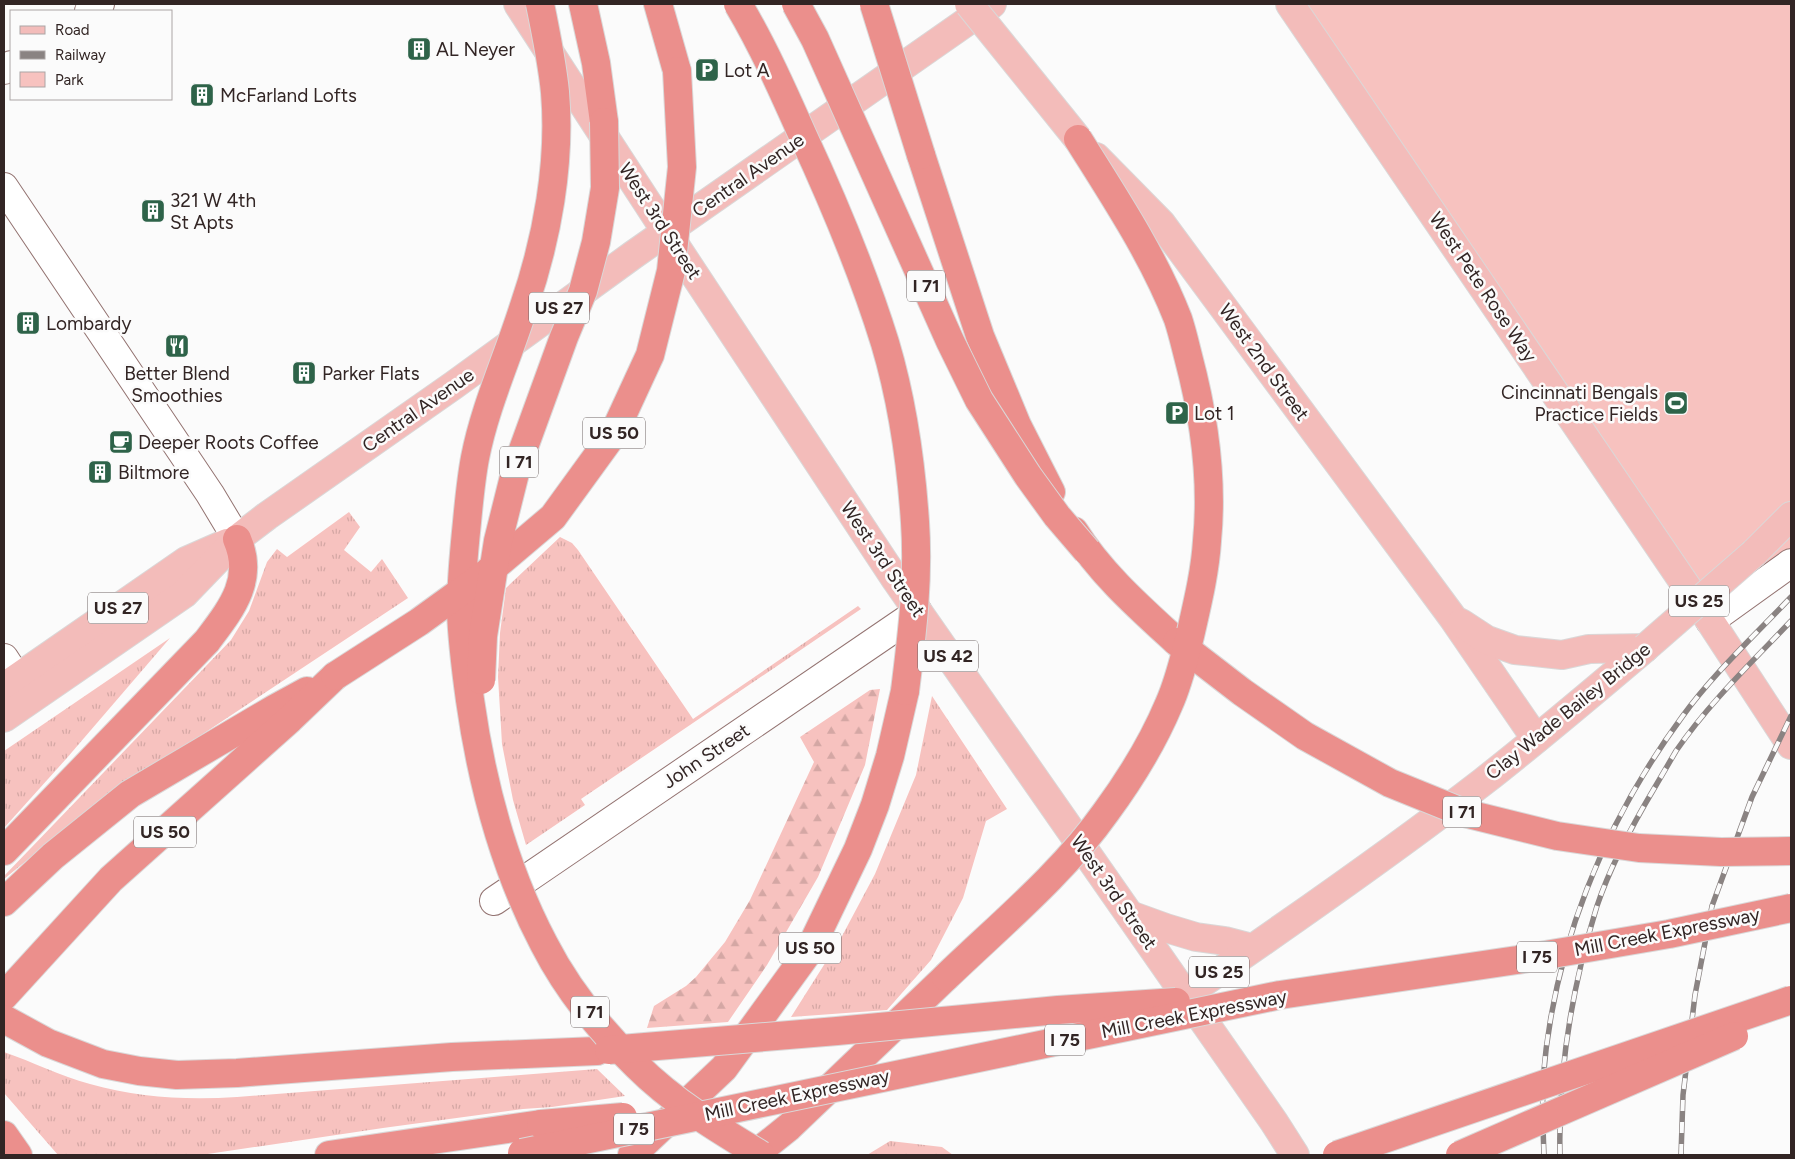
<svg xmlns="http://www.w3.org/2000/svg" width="1795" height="1159" viewBox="0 0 1795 1159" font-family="Figtree,sans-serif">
<defs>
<pattern id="grass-tufts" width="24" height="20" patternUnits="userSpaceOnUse" patternTransform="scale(1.25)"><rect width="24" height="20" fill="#f7c2bf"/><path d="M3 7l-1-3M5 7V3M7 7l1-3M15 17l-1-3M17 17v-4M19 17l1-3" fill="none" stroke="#d4a7a4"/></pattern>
<pattern id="forest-firs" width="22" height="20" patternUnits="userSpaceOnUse" patternTransform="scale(1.25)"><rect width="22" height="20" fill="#f7c2bf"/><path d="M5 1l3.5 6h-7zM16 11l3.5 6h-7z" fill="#d4a7a4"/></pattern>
</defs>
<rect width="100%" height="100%" fill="#fbfbfb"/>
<g fill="url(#grass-tufts)">
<polygon points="349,512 360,527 344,550 371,572 382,559 408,598 138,777 63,831 4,879 4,876 231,640 249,611 267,562 277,549 287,557"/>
<polygon points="560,537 572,543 578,550 693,719 858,606 861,609 581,799 585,805 526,845 513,800 502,744 498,677 500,633 506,588"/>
<polygon points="170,638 66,759 4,828 4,751"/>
<polygon points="932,696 1007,809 986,821 963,898 931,960 887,1010 791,1017 841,938 875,874 916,775"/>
<path d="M4 1052C33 1062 60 1076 90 1084 138 1098 188 1100 237 1097L597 1069 625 1096 552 1107 523 1109 383 1128 201 1155H58L4 1093Z"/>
<polygon points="890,1141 942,1147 953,1155 867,1155"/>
</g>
<polygon fill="url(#forest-firs)" points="880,689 865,765 818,877 767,965 728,1022 647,1028 654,1006 686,986 696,977 725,942 750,900 814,762 800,737 870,690"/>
<polygon fill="#f7c2bf" points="1290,4 1791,4 1791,563 1710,621"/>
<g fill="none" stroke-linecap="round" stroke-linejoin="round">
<defs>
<g id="minor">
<polyline points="89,11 100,4"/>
<polyline points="4,70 11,65"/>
<polyline points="4,187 210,494 237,539"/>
<polyline points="1710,621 1791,563"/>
<polyline points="4,658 17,678"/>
<polyline points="494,901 918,612"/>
</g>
<g id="major">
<polyline points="518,4 667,233 896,580 1274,1122 1295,1155"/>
<polyline points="1290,4 1710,621 1791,745"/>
<polyline points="1096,157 1161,223 1453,618 1536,739"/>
<polyline points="1754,553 1791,516"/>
<polyline points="1461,623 1487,640 1515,650 1562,655 1589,649 1645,648"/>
<polyline points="4,687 186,561 227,543"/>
<polyline points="4,718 184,594 237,539 267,516 454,385 633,255 992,4"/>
<polyline points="1130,915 1166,928 1196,937 1225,941 1252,948"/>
<path d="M1185 995C1286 926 1387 856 1484 781 1539 738 1592 693 1645 648"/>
</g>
<g id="highway">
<polyline points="583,4 596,63 604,122"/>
<polyline points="658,4 677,71"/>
<polyline points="921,155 980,336 1017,425 1051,492"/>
<path d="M1074 531C1101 574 1140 608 1177 642"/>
<path d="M4 851 207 641C231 609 255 580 237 539"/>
<polyline points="4,902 53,856 130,794 274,709 307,691"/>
<polyline points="4,996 111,879 290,719 335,676"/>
<polyline points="4,1019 48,1043 103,1064 139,1071 177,1075 237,1073 452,1057 597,1051"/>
<polyline points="4,1135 18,1155"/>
<polyline points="329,1155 541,1124"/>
<polyline points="632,1155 724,1068 809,951 858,849 875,805 890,756 905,691"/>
<polyline points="754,1155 789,1127 946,977"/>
</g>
</defs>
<use href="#minor" stroke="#937371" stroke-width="30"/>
<use href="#major" stroke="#dad8d8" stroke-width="30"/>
<use href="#highway" stroke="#dad8d8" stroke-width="30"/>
<use href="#minor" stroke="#fff" stroke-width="28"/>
<use href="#major" stroke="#f3bcba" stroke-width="28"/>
<use href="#highway" stroke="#eb8f8c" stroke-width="28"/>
<defs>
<g id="rail">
<path d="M1544 1155C1543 1130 1542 1105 1543 1080 1553 948 1604 823 1682 717 1713 674 1754 636 1791 597"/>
<path d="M1560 1155C1558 1071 1572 987 1597 906 1611 864 1633 824 1655 787 1662 775 1669 763 1676 751 1709 703 1751 663 1791 621"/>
<polyline points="1681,1155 1683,1095 1695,995 1712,906 1752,797 1791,716"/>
</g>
</defs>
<use href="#rail" stroke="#8a8382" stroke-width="5.5"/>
<use href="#rail" stroke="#fbfbfb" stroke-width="4" stroke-dasharray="11" stroke-linecap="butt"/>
<defs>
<g id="major-bridge">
<polyline points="969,4 1078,139"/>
<polyline points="1645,648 1754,553"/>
</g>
<g id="highway-bridge">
<path d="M540 4C546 33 552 62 555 92 561 163 547 239 524 306 508 357 485 406 475 458 471 479 469 501 467 522 464 551 461 581 461 611 462 641 466 671 470 700 482 785 504 868 544 944 567 989 601 1031 637 1066 673 1102 718 1129 761 1155"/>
<path d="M738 4C763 46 783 91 803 136 834 203 863 272 885 343 902 400 911 462 915 522 919 580 912 634 905 691"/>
<polyline points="796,4 815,39 950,341 979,400 1028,476 1057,516 1087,551"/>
<polyline points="874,4 921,155"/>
<polyline points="1177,642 1242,692 1305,736 1390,783 1464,813 1557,836 1639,848 1721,852 1791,851"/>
<polyline points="335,676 419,622 488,572 553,517 614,433 650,355 671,271 682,167 677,71"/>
<polyline points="481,680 483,636 498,541 516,469 564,337 583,291 596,242 605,188 604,122"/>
<path d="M946 977C1000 925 1063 873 1106 812 1131 778 1153 742 1169 704 1179 682 1184 659 1190 636 1197 605 1205 573 1207 541 1213 480 1204 416 1188 356 1185 344 1182 331 1178 319 1153 255 1115 198 1078 139"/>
<polyline points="609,1050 837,1031 1058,1010 1176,1002"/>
<polyline points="541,1124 623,1117"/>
<polyline points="522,1153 1280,995 1517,960 1669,934 1791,908"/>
<polyline points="1337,1155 1791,1000"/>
<polyline points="1460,1155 1734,1036"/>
</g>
</defs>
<use href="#major-bridge" stroke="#dad8d8" stroke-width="30" stroke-linecap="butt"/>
<use href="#highway-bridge" stroke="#dad8d8" stroke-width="30" stroke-linecap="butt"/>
<use href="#major-bridge" stroke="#f3bcba" stroke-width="28"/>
<use href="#highway-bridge" stroke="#eb8f8c" stroke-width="28"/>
</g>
<defs>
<symbol id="building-square" viewBox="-11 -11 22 22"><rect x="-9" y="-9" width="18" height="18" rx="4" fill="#2e6349" stroke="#fbfbfb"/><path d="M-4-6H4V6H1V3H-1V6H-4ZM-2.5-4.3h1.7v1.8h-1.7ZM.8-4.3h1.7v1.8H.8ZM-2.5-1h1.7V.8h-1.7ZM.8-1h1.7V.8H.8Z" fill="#fff"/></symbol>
<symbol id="parking-square" viewBox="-11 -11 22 22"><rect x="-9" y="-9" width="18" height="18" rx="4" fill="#2e6349" stroke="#fbfbfb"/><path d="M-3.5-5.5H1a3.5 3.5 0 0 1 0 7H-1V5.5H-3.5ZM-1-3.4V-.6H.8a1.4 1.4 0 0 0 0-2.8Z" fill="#fff"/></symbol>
<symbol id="restaurant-square" viewBox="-11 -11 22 22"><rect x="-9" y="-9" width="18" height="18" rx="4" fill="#2e6349" stroke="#fbfbfb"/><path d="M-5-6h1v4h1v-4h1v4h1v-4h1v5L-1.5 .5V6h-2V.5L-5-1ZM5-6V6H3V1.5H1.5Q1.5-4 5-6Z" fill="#fff"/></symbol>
<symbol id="stadium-square" viewBox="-11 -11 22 22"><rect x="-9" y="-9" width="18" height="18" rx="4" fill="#2e6349" stroke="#fbfbfb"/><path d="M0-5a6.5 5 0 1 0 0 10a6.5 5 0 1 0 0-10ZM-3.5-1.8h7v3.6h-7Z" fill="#fff"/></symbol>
<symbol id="cafe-square" viewBox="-11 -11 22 22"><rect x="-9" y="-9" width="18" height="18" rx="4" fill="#2e6349" stroke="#fbfbfb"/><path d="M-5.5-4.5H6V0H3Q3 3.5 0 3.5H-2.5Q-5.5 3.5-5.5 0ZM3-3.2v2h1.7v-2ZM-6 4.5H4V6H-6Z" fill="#fff"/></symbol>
</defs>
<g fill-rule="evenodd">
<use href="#building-square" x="405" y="35" width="28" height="28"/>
<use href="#parking-square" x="693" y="56" width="28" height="28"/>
<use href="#building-square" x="188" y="81" width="28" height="28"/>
<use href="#building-square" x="139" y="197" width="28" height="28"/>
<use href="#building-square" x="14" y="309" width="28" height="28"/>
<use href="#restaurant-square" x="163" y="332" width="28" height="28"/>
<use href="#building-square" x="290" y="359" width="28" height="28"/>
<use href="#stadium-square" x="1662" y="389" width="28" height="28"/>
<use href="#parking-square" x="1163" y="399" width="28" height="28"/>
<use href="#cafe-square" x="107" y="428" width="28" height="28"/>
<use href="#building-square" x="86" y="458" width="28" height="28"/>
</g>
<g text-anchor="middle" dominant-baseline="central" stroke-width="5" stroke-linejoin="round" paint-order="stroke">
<g fill="#fbfbfb" stroke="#6e6564" stroke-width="1">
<rect x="907" y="270.5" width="38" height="31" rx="4"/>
<rect x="529" y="292.5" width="60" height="31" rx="4"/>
<rect x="583" y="417.5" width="62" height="31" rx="4"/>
<rect x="500" y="446.5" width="38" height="31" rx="4"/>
<rect x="1669" y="585.5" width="60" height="31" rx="4"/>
<rect x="88" y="592.5" width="60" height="31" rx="4"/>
<rect x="918" y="640.5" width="60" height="31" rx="4"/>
<rect x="1443" y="796.5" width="38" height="31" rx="4"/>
<rect x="134" y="816.5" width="62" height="31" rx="4"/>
<rect x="779" y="932.5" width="62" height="31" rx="4"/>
<rect x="1517" y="941.5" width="40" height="31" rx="4"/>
<rect x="1189" y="956.5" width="60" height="31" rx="4"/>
<rect x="571" y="996.5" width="38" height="31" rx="4"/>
<rect x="1045" y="1024.5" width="40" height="31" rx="4"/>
<rect x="614" y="1113.5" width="40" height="31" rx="4"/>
</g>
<g font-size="18" font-weight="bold" fill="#322524">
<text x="926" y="286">I 71</text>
<text x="559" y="308">US 27</text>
<text x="614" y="433">US 50</text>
<text x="519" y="462">I 71</text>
<text x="1699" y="601">US 25</text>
<text x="118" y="608">US 27</text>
<text x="948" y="656">US 42</text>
<text x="1462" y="812">I 71</text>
<text x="165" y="832">US 50</text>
<text x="810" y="948">US 50</text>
<text x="1537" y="957">I 75</text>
<text x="1219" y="972">US 25</text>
<text x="590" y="1012">I 71</text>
<text x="1065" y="1040">I 75</text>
<text x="634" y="1129">I 75</text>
</g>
<g font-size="19" fill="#322524" stroke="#fbfbfb" text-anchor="start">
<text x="436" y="49">AL Neyer</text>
<text x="724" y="70">Lot A</text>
<text x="220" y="95">McFarland Lofts</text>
<text x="170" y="200">321 W 4th<tspan x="170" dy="22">St Apts</tspan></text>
<text x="46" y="323">Lombardy</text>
<text x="177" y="373" text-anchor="middle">Better Blend<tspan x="177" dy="22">Smoothies</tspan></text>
<text x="322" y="373">Parker Flats</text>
<text x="1658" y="392" text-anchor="end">Cincinnati Bengals<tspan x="1658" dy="22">Practice Fields</tspan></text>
<text x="1194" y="413">Lot 1</text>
<text x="138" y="442">Deeper Roots Coffee</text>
<text x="118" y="472">Biltmore</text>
</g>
<g font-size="19" fill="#322524" stroke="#fbfbfb">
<text transform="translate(748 175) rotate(-35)">Central Avenue</text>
<text transform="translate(660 221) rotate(57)">West 3rd Street</text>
<text transform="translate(1483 287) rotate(56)">West Pete Rose Way</text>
<text transform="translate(1264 362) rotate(54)">West 2nd Street</text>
<text transform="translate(418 410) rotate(-35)">Central Avenue</text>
<text transform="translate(883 559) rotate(56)">West 3rd Street</text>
<text transform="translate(1568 711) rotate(-39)">Clay Wade Bailey Bridge</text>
<text transform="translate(706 756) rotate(-34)">John Street</text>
<text transform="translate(1114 892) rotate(55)">West 3rd Street</text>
<text transform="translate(1667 932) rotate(-11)">Mill Creek Expressway</text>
<text transform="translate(1194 1014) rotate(-11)">Mill Creek Expressway</text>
<text transform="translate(797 1095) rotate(-12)">Mill Creek Expressway</text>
</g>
</g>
<rect width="1795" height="1159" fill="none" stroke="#322524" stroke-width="10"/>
<rect x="10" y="10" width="162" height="90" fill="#fbfbfb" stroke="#aba5a5"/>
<rect x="20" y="26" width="25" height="8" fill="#f3bcba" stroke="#aba5a5"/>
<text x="55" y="35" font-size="15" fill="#322524">Road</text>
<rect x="20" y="51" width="25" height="8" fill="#8a8382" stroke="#aba5a5"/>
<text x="55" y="60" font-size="15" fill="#322524">Railway</text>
<rect x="20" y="72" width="25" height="15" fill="#f7c2bf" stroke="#aba5a5"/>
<text x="55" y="85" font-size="15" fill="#322524">Park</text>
</svg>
